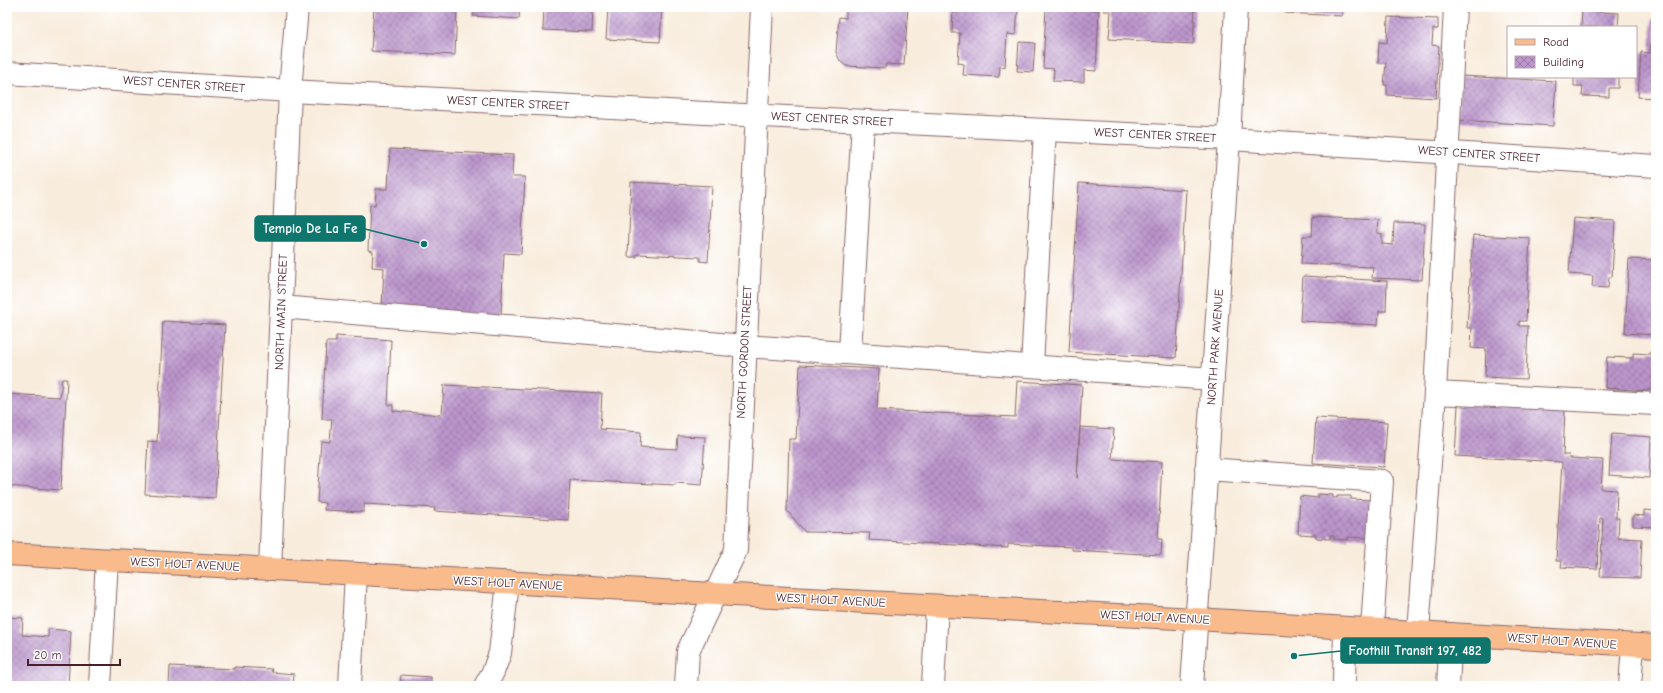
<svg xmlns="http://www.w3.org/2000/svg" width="1663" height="693" viewBox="0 0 1663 693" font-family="'Comic Neue',sans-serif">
<defs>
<pattern id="building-cross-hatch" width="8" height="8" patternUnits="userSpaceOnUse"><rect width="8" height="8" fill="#bb95cc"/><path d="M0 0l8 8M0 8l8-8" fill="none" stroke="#9a79a6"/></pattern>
</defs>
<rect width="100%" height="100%" fill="#fff"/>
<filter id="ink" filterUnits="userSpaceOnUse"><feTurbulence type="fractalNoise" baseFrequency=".025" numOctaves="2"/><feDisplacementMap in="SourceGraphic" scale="8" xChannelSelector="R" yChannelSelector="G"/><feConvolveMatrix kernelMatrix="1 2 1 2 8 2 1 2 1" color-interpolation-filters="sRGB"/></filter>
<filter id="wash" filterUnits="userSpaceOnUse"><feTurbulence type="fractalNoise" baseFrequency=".012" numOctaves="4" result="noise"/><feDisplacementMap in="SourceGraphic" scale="16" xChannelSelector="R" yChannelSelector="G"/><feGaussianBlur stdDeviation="0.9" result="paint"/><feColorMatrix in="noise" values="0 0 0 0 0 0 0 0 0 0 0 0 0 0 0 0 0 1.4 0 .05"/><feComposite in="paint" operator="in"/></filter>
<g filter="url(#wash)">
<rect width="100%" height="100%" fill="#f8ecdc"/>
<g id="blocks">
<g fill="url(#building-cross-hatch)">
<polygon points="374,7 457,7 455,55 371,51"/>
<polygon points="474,7 520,7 519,19 473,16"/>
<polygon points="544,7 593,7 592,32 543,30"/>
<polygon points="608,7 662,7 660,42 606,39"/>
<polygon points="850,7 908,7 904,65 886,64 885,68 846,66 840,61 836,52 839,17 846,18 846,8 850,8"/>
<polygon points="953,7 1018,7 1016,35 1007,34 1005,67 1000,66 999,77 963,75 964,64 958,63 960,33 952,33"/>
<polygon points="1078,7 1078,9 1099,10 1096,71 1084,70 1084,82 1053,81 1054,69 1043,68 1046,8"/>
<polygon points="1104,7 1133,7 1133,11 1145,12 1145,7 1195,7 1193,44 1109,39 1111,11 1104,11"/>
<polygon points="1286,7 1343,7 1342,16 1285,13"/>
<polygon points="1582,11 1619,13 1618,27 1581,27"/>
<polygon points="1388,17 1438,19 1438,29 1433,29 1432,45 1439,46 1436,98 1387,95 1387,85 1384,85 1386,63 1378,63 1379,42 1387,43"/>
<polygon points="1652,19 1656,19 1656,98 1638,97 1641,52 1650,53"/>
<polygon points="1019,42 1035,43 1033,72 1017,71"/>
<polygon points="1461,76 1556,81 1553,126 1458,120"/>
<polygon points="1574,77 1618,77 1618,88 1609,88 1609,97 1582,96 1583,86 1574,86"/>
<polygon points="390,149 513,155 512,177 525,177 521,254 504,253 501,315 382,309 384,268 372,267 373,251 368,250 370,205 375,205 376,189 388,189"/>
<polygon points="631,182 712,186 708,262 700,261 700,257 637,254 637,257 628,257"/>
<polygon points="1079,183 1186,190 1176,358 1069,352"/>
<polygon points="1313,217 1378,220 1377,233 1382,234 1382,244 1393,245 1394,223 1425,224 1422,280 1372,278 1373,267 1301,264 1303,236 1312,236"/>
<polygon points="1573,218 1615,221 1612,277 1609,277 1608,288 1592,287 1593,276 1569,274"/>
<polygon points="1473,235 1530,238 1526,321 1519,321 1519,326 1528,326 1526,379 1485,377 1486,349 1471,348 1472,328 1467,328"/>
<polygon points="1629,259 1656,260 1656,335 1625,333"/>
<polygon points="1303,276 1387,281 1386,311 1379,311 1378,325 1300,321"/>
<polygon points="163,321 225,325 215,498 145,494 148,441 157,442"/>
<polygon points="336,336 391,340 388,405 393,405 393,411 442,415 444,385 602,393 600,429 641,432 640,447 677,449 678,436 705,437 702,485 676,483 675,485 570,480 568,520 434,511 435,508 364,504 364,512 324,510 325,503 317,502 321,441 330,442 332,419 322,419 326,342 336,342"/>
<polygon points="1650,352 1656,352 1656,389 1649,389 1649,391 1605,388 1607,357 1633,358 1633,353 1650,354"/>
<polygon points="800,365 879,369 877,410 1015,417 1017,381 1082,385 1077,478 1080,427 1114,429 1112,459 1162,462 1158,539 1162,539 1161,555 1072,550 1072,547 1008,544 1008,548 869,540 870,533 805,532 787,511 789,439 796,439"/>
<polygon points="62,379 67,379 61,490 7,486 7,394 60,397"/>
<polygon points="1458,405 1565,410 1563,455 1569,455 1570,458 1603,460 1601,489 1617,490 1616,518 1619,518 1618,538 1642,539 1640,578 1600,577 1603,518 1600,518 1597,569 1561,567 1562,561 1556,561 1562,462 1455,456"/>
<polygon points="1316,418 1387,422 1384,467 1313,463"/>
<polygon points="1612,434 1651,437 1649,478 1609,475"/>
<polygon points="1318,494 1333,495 1333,498 1337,498 1337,496 1351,496 1351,499 1370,500 1368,538 1348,537 1348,540 1334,539 1334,536 1330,535 1330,539 1316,538 1316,535 1298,534 1300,496 1318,498"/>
<polygon points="1644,510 1656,511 1656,527 1633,526 1633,515 1644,516"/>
<polygon points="7,617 23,618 22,635 48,637 48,629 71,631 68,686 7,686"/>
<polygon points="170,666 234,669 234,667 272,669 271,672 294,674 293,686 169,686"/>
<polygon points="401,675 431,677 431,686 400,686"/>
</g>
</g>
</g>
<g filter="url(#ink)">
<use href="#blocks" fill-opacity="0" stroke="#876769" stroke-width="1"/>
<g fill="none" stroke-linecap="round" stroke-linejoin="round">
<defs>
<g id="minor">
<polyline points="1455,7 1435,393 1656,404"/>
<polyline points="7,73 290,91 724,114 1229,139 1656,166"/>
<polyline points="281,307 745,346 1213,379"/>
<polyline points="850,353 863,121"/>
<polyline points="1032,366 1045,130"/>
<polyline points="1206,469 1382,481 1372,629"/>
<polyline points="270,569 290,91 297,7"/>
<polyline points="1418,632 1435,393"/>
<polyline points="100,686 107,560"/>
<polyline points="350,686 356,574"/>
<polyline points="485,686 493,672 500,653 508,583"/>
<polyline points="686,686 688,651 736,550 762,7"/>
<polyline points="933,686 937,606"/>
<polyline points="1192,686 1229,139 1236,7"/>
<polyline points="1344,686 1345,628"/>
<polyline points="1448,686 1451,634"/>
<polyline points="1630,686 1633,645"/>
</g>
<polyline id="major" points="7,554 714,594 1196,619 1656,646"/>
</defs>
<use href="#minor" stroke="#876769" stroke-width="24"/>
<use href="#major" stroke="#876769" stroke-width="24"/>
<use href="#minor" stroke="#fff" stroke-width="22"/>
<use href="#major" stroke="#fabb8c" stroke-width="22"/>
</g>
</g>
<g text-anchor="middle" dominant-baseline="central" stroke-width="3" stroke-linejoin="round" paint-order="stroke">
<g font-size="12" fill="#4a1f2b" stroke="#fff">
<text transform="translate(184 84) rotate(4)">WEST CENTER STREET</text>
<text transform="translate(508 103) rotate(3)">WEST CENTER STREET</text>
<text transform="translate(832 119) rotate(3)">WEST CENTER STREET</text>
<text transform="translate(1155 135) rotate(3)">WEST CENTER STREET</text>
<text transform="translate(1479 154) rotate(4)">WEST CENTER STREET</text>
<text transform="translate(281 312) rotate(-88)">NORTH MAIN STREET</text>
<text transform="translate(1215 347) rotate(-86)">NORTH PARK AVENUE</text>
<text transform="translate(744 352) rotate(-87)">NORTH GORDON STREET</text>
<text transform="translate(185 564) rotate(3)">WEST HOLT AVENUE</text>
<text transform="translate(508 583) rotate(3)">WEST HOLT AVENUE</text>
<text transform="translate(831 600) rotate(3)">WEST HOLT AVENUE</text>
<text transform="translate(1155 617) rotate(3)">WEST HOLT AVENUE</text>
<text transform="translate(1562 641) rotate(4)">WEST HOLT AVENUE</text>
</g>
</g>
<path fill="none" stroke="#0f766e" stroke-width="1.5" d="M424 244L365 229M1294 656L1341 651"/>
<g fill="#0f766e" stroke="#fff" stroke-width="1.5">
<circle cx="424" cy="244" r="4"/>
<circle cx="1294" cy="656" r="4"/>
</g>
<g fill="#0f766e" stroke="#0f766e" stroke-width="1.5">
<rect x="255" y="216" width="110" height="25" rx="4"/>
<rect x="1341" y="638" width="149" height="25" rx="4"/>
</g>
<g font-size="13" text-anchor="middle" font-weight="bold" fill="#fff">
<text x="310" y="233">Templo De La Fe</text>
<text x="1415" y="655">Foothill Transit 197, 482</text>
</g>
<rect width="1663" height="693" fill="none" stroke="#fff" stroke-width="24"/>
<rect x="1507" y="26" width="130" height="52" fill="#ffffff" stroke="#b7a5aa"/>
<rect x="1515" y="39" width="20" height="6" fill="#fabb8c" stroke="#b7a5aa"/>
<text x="1543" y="46" font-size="12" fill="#4a1f2b">Road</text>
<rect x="1515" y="56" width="20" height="12" fill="url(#building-cross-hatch)" stroke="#b7a5aa"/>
<text x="1543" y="66" font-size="12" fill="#4a1f2b">Building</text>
<path d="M28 659v6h92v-6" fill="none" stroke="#4a1f2b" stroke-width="2"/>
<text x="34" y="659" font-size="12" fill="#4a1f2b" stroke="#ffffff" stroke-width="3" paint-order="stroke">20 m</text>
</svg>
